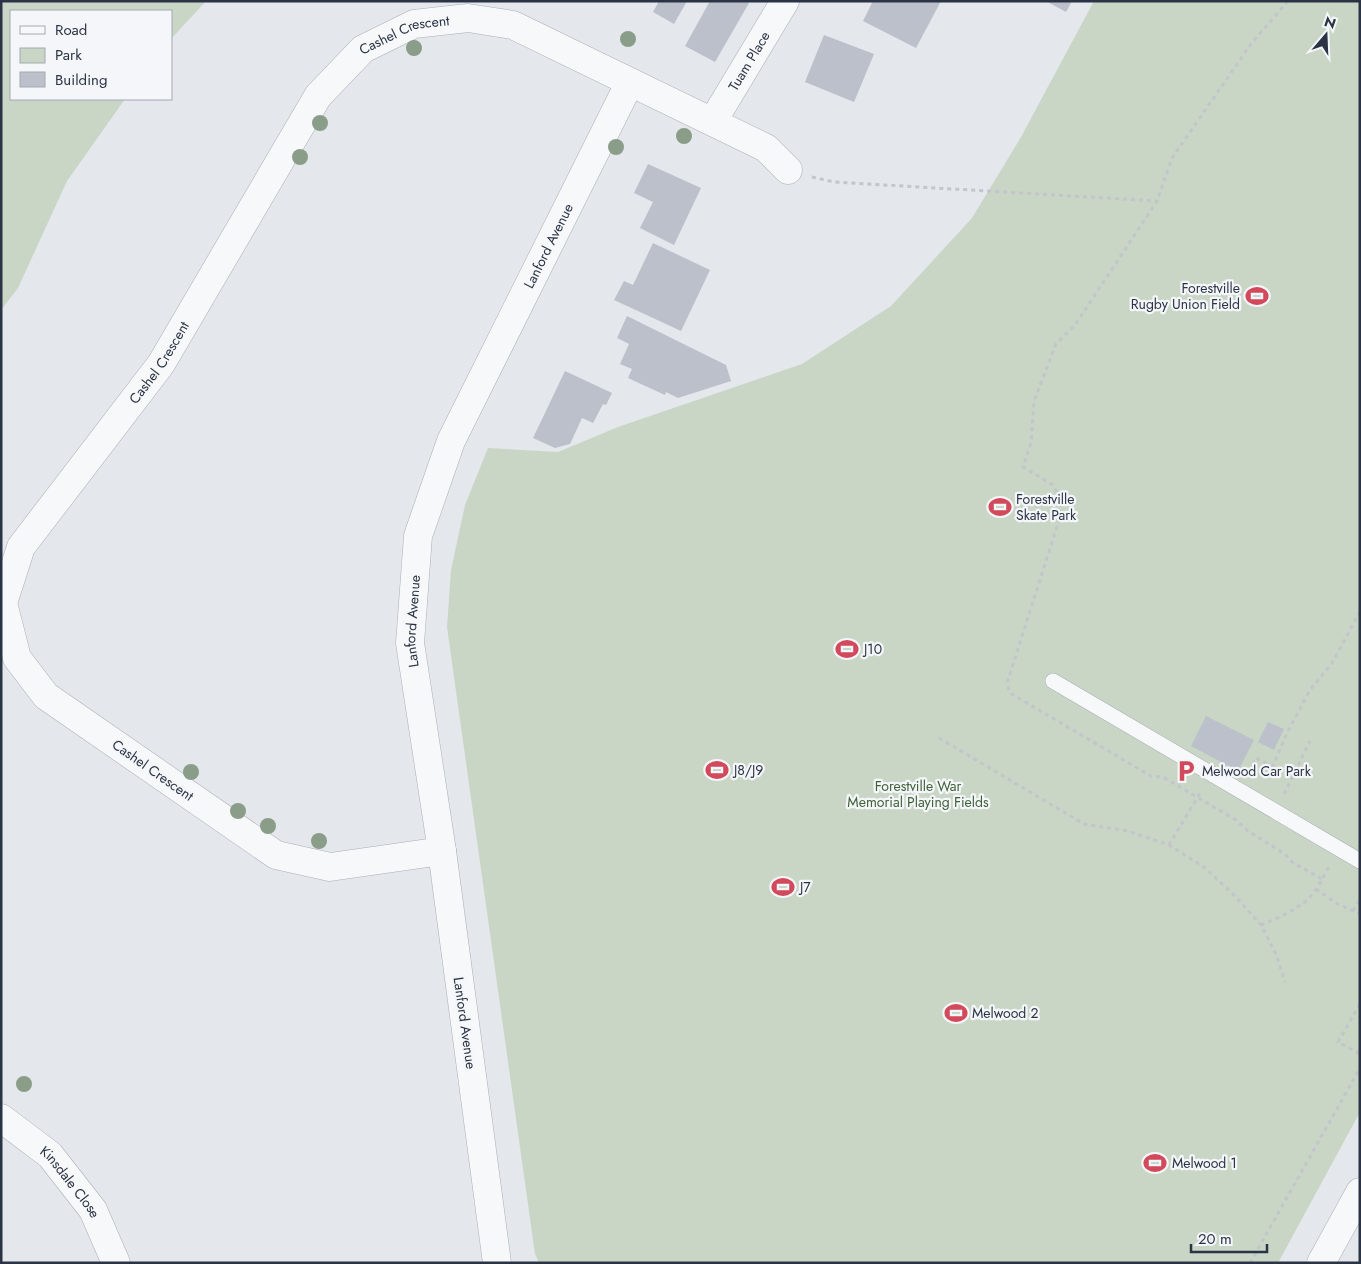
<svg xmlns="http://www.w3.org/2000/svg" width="1361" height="1264" viewBox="0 0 1361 1264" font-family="Jost,sans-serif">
<rect width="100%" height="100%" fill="#e4e7ec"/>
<g fill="#c9d6c5">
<polygon points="1,1 206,1 171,39 171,11 11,11 11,99 125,99 67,181 18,288 1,310"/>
<polygon points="1094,1 1360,1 1360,1112 1278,1263 539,1263 535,1254 447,627 451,570 465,505 488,448 558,452 618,427 802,364 891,306 972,218 1021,137"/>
</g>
<g fill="#bbc0ca">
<polygon points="659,1 687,1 674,24 653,12"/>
<polygon points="710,1 746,1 749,3 715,62 685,46"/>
<polygon points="873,1 941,1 916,48 863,21"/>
<polygon points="1046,1 1072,1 1066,12"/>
<polygon points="824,35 874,54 854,102 805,82"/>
<polygon points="648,164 701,188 674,245 640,228 653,202 634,193"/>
<polygon points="653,243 710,270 681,331 614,300 624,281 633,285"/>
<polygon points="627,316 726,365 731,381 678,398 666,392 665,395 628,378 632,369 620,364 629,344 617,338"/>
<polygon points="565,371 612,393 606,405 603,404 593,423 582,418 570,444 555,448 533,438"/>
<polygon points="1206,716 1254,740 1238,771 1191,746"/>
<polygon points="1268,722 1284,729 1274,750 1258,742"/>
</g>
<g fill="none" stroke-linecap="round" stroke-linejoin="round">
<defs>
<polyline id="lane" points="1053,681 1360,861"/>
<g id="street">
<path id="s1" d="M713 121 785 1"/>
<path id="s2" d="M442 851 330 867 276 855 46 696 17 658 3 603 21 547 161 364 318 96 363 49 414 24 468 18 513 25 766 148 788 170"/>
<path id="s3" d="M1 1118 50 1155 93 1210 116 1263"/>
<path id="s4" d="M497 1263 442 851 410 643 418 536 451 441 630 82"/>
<polyline points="1321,1263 1360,1192"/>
</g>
</defs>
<use href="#lane" stroke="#a9aeb7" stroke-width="16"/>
<use href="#street" stroke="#a9aeb7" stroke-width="29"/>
<g stroke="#c2c5cb" stroke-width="3" stroke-dasharray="4 4" stroke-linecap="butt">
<polyline points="1288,1 1251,44 1172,158 1157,201 1075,325 1056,344 1034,401 1031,443 1023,467 1053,485 1062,502 1061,514 1007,683 1010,693 1151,776 1163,777 1236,820 1248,831 1285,854 1292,862 1322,879"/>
<polyline points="812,177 834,182 1157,201"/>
<polyline points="939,738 1084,824 1128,831 1169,845 1204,867 1235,896 1261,925 1276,954 1285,982"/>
<polyline points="1249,772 1256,758 1273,767"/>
<polyline points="1269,775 1287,733 1310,690 1332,663 1360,612"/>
<polyline points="1284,794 1310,741"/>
<polyline points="1169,845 1202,790"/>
<polyline points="1316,889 1336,903 1360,914"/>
<polyline points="1353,911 1360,899"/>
<path d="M1261 925C1276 919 1293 911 1306 901 1317 892 1323 876 1330 865"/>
<polyline points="1360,1004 1338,1042 1360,1054"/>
<polyline points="1250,1263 1360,1068"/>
</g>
<use href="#lane" stroke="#f7f8fa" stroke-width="15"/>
<use href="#street" stroke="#f7f8fa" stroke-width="28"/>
</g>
<g fill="#899d89">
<circle cx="628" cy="39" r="8"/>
<circle cx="414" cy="48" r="8"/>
<circle cx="320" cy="123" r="8"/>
<circle cx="684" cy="136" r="8"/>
<circle cx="616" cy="147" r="8"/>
<circle cx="300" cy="157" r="8"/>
<circle cx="191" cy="772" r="8"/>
<circle cx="238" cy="811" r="8"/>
<circle cx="268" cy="826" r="8"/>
<circle cx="319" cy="841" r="8"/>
<circle cx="24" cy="1084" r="8"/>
</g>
<defs>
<symbol id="stadium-bare" viewBox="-9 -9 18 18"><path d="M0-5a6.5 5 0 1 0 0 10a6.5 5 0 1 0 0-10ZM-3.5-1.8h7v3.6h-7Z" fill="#d1495b" stroke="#f4f6f9" stroke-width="2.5" paint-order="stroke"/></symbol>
<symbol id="parking-bare" viewBox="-9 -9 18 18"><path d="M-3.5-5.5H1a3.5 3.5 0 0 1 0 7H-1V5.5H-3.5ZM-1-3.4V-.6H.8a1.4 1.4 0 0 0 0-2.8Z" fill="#d1495b" stroke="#f4f6f9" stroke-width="2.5" paint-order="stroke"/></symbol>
</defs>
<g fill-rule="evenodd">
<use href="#stadium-bare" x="1241" y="280" width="32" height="32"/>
<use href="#stadium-bare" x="984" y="491" width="32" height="32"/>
<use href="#stadium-bare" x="831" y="633" width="32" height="32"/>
<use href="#stadium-bare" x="701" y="754" width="32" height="32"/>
<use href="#parking-bare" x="1170" y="755" width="32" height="32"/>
<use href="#stadium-bare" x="767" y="871" width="32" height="32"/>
<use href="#stadium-bare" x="940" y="997" width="32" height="32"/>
<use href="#stadium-bare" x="1139" y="1147" width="32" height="32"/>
</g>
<g text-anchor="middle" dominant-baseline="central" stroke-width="4.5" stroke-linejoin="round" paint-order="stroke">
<g font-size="14" fill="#2b3445" stroke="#f4f6f9">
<text stroke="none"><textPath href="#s2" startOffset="1262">Cashel Crescent</textPath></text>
<text stroke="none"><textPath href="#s1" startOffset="70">Tuam Place</textPath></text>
<text stroke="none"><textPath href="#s4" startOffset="1052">Lanford Avenue</textPath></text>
<text stroke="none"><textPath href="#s2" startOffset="842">Cashel Crescent</textPath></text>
<text stroke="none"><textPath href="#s4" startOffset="648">Lanford Avenue</textPath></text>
<text transform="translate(153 770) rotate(35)">Cashel Crescent</text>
<text transform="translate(465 1023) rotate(82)">Lanford Avenue</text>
<text stroke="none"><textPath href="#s3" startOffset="95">Kinsdale Close</textPath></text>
</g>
<g font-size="14" fill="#2b3445" stroke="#f4f6f9" text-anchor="start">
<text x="1240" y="288" text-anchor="end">Forestville<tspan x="1240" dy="16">Rugby Union Field</tspan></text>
<text x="1016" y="499">Forestville<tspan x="1016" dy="16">Skate Park</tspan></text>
<text x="864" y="649">J10</text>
<text x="734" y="770">J8/J9</text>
<text x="1202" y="771">Melwood Car Park</text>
<text x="800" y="887">J7</text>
<text x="972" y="1013">Melwood 2</text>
<text x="1172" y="1163">Melwood 1</text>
</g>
<g font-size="14" fill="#3f6138" stroke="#f4f6f9">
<text x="918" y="786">Forestville War<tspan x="918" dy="16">Memorial Playing Fields</tspan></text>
</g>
</g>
<rect width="1361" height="1264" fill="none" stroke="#2b3445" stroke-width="5"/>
<rect x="10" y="10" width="162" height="90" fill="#f4f6f9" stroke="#a4a8b1"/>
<rect x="20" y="26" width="25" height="8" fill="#f7f8fa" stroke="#a4a8b1"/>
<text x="55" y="35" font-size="15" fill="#2b3445">Road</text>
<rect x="20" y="48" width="25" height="15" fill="#c9d6c5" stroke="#a4a8b1"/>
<text x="55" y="60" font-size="15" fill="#2b3445">Park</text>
<rect x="20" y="72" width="25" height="15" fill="#bbc0ca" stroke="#a4a8b1"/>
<text x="55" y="85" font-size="15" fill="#2b3445">Building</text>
<g transform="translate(1326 35) rotate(19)" stroke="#f4f6f9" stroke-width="4" paint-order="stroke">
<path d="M0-4L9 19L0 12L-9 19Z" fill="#2b3445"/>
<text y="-8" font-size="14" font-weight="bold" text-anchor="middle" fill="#2b3445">N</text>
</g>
<path d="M1191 1244v8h76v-8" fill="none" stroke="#2b3445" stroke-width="2.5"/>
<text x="1198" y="1244" font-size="15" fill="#2b3445" stroke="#f4f6f9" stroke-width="4" paint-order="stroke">20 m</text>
</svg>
